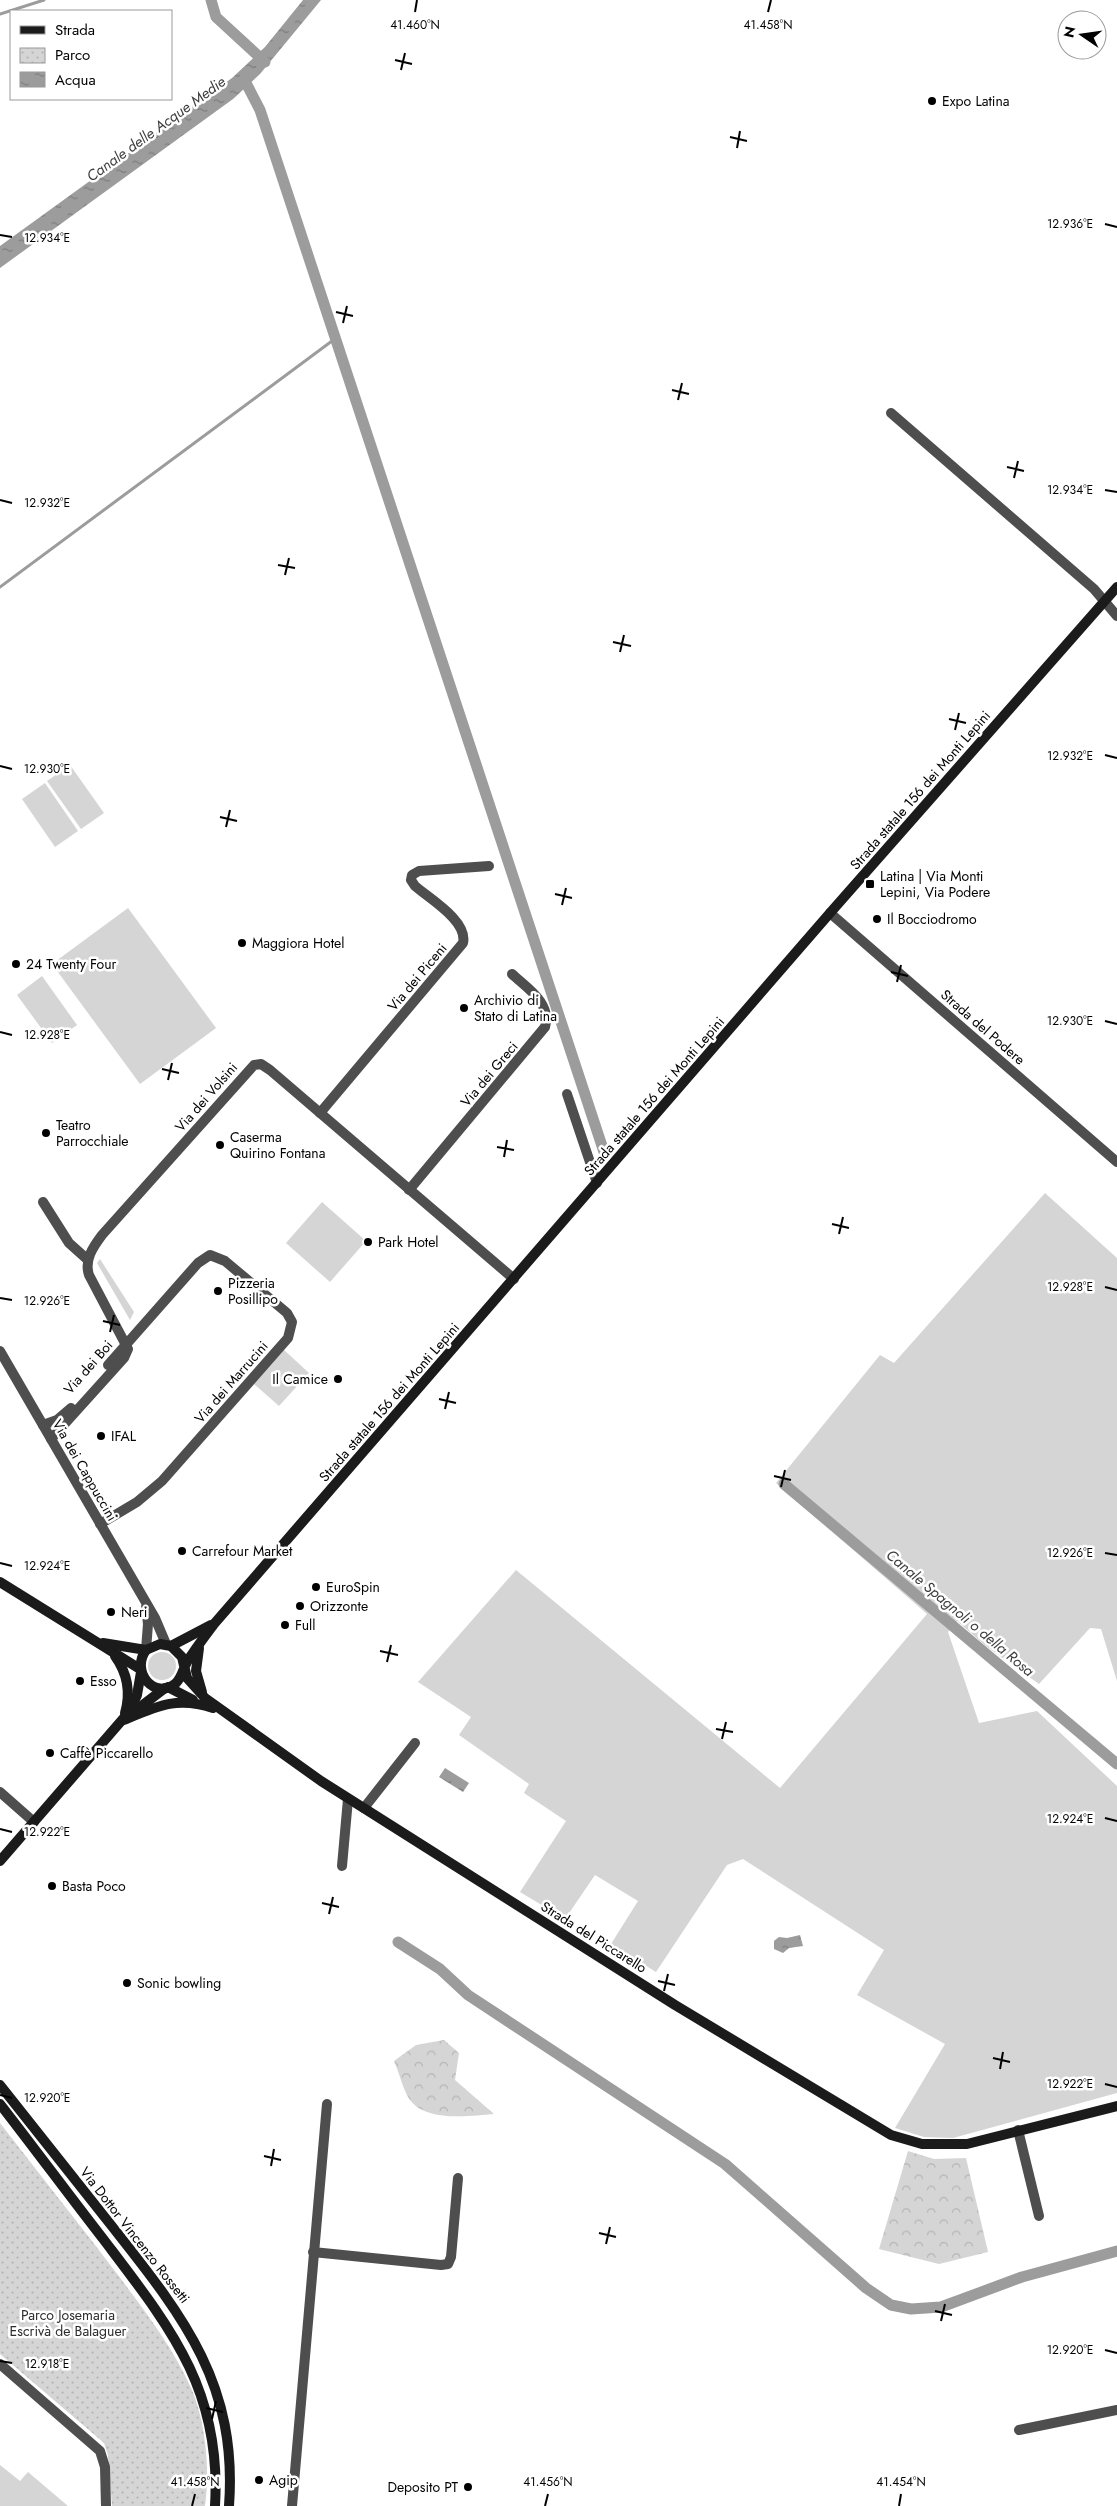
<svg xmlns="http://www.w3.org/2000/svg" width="1117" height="2506" viewBox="0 0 1117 2506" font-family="Jost,sans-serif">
<defs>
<pattern id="forest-crowns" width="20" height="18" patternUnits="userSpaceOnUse" patternTransform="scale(1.25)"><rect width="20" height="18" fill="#d5d5d5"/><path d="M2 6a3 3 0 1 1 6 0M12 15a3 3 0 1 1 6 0" fill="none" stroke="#b5b5b5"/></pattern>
<pattern id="park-dots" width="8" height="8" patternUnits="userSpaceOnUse" patternTransform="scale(1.25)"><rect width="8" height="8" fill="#d5d5d5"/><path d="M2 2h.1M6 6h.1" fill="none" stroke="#b5b5b5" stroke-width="1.8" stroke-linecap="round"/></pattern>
<pattern id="water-ripples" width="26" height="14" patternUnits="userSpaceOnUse" patternTransform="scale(1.25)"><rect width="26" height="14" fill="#9c9c9c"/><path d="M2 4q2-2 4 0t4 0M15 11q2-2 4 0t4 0" fill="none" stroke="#7d7d7d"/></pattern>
</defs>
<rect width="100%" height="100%" fill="#fff"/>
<g fill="#d5d5d5">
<polygon points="70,765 104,813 81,829 47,781"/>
<polygon points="45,783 78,831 55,847 22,799"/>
<polygon points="128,908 216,1028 140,1084 52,964"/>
<polygon points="42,976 77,1025 52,1043 17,995"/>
<polygon points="1045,1193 1117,1258 1117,1681 1101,1629 1090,1628 1039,1684 986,1646 957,1621 948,1632 979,1723 1037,1711 1117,1786 1117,2093 953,2138 924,2137 895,2128 945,2044 857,1995 884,1950 743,1859 727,1865 656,1972 611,1944 638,1901 595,1875 565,1919 520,1892 566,1821 524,1793 529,1784 459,1735 471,1717 418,1682 516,1570 780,1788 927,1614 776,1483 880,1355 894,1363"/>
<polygon points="322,1202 366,1241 330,1282 286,1243"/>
<polygon points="100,1259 134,1312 130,1320 97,1263"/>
<polygon points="284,1350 309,1373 279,1406 254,1384"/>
<circle cx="162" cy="1666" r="14"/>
<polygon points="0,2465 20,2481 28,2472 68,2506 0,2506"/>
</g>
<g fill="url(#forest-crowns)">
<path d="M444 2040 459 2053 455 2080 494 2114C470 2116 423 2123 408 2097 402 2086 399 2072 394 2061L416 2045Z"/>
<polygon points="908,2151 934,2159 966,2158 988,2252 939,2264 879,2249"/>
</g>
<path fill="url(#park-dots)" d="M0 2123C40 2175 81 2226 121 2279 147 2314 174 2349 192 2390 206 2424 210 2470 205 2506H112L108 2455 104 2443 0 2354Z"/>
<g fill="url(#water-ripples)">
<polygon points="303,0 321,0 260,74 233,99 0,268 0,246 232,78 265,47"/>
<polygon points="445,1768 469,1783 463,1792 439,1777"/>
<polygon points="800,1935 803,1946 789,1948 783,1953 774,1949 774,1941 779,1937 787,1938"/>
</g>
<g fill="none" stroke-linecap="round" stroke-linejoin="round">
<g stroke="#9c9c9c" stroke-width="3">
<polyline points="0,14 44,0"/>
<polyline points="0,587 336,338"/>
</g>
<g stroke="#9c9c9c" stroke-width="11">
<polyline points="211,0 216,17 265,62"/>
<polyline points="245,81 260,110 604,1152"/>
<polyline points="784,1484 1117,1764"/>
<polyline points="398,1942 440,1969 468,1995 725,2164 866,2288 891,2305 911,2309 941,2307 1022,2277 1117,2251"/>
</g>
<g stroke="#4e4e4e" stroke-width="10">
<polyline points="891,413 1094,589 1117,616"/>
<polyline points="830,913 1117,1162"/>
<polyline points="567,1094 597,1183"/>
<path d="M320 1113 463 943C468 921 430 899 415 886L411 880 412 875 419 871 489 866"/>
<path d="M409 1190 545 1027C552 1003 527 988 512 974"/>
<polyline points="43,1202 69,1243 88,1260"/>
<polyline points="0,1351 155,1618 166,1644"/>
<polyline points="43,1425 57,1420 71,1408"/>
<path d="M51 1439 124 1358 128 1349 89 1275C84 1260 93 1247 102 1235L254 1065 261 1064 270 1070 514 1279"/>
<polyline points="100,1524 137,1502 162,1481 288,1338 292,1322 287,1313 225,1261 210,1255 198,1263 108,1365"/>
<polyline points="146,1607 148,1624 146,1650"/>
<polyline points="0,1792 34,1822"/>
<polyline points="364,1808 415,1743"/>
<polyline points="342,1866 348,1799"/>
<polyline points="1018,2130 1039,2216"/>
<polyline points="313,2252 441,2265 448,2264 451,2257 458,2178"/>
<polyline points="0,2364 100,2451 105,2467 106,2506"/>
<polyline points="1019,2430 1117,2410"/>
<polyline points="292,2506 327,2104"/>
</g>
<g stroke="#1b1b1b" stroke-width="10">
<path d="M1117 587 830 913 214 1624C205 1636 195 1649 187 1662 183 1669 182 1677 176 1683 155 1701 130 1672 146 1650L160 1644 171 1646 182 1657 187 1678 205 1698 321 1781 675 2005 891 2135 922 2144H967L1117 2106"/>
<polyline points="0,1582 140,1669"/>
<polyline points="103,1643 146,1650"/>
<polyline points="171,1646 211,1625"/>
<polyline points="199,1648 196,1671 202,1692"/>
<path d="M115 1656C128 1674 131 1692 125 1713"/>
<polyline points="168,1687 193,1700"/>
<polyline points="131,1714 165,1688"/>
<path d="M124 1720C157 1706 177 1696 213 1708"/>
<polyline points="0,1861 129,1712 137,1695 141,1672"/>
<path d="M0 2085C37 2131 74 2178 111 2225 182 2315 238 2383 229 2506"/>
<path d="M0 2104C35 2149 69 2195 104 2240 170 2327 222 2390 215 2506"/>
</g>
</g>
<path fill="none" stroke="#000" stroke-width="2" d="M415 12 417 0M768 12 771 0M395 60 412 64M401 70 405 53M730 137 747 141M737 148 740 131M1105 224 1117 227M0 235 12 237M336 312 353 316M343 323 347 306M672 390 689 394M678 400 682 383M1007 467 1024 471M1014 478 1018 461M1105 490 1117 492M0 500 12 503M278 565 295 568M285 575 289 558M613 642 631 646M620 652 624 635M949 719 966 723M955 730 959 713M1105 755 1117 758M0 766 12 769M220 817 237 821M226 827 230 810M555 894 572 898M562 905 566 888M891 972 908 976M897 982 901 965M1105 1021 1117 1024M0 1032 12 1035M162 1069 179 1073M168 1080 172 1063M497 1147 514 1150M504 1157 507 1140M832 1224 849 1228M839 1234 843 1217M1105 1287 1117 1290M0 1298 12 1300M103 1321 120 1325M110 1332 114 1315M439 1399 456 1403M445 1409 449 1392M774 1476 791 1480M781 1487 785 1470M1105 1553 1117 1555M0 1563 12 1566M380 1651 398 1655M387 1662 391 1645M716 1729 733 1732M722 1739 726 1722M1105 1818 1117 1821M0 1829 12 1832M322 1903 339 1907M329 1914 333 1897M658 1981 675 1985M664 1991 668 1974M993 2058 1010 2062M1000 2069 1003 2052M1105 2084 1117 2087M0 2095 12 2098M264 2156 281 2160M271 2166 274 2149M599 2233 616 2237M606 2244 610 2227M935 2311 952 2315M941 2321 945 2304M1105 2350 1117 2353M0 2361 12 2363M206 2408 223 2412M212 2419 216 2401M192 2506 195 2494M545 2506 548 2494M899 2506 901 2494"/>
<g fill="#000" stroke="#fff" stroke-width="2">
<circle cx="932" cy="101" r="5"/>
<rect x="865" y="879" width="10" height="10" rx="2.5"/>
<circle cx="877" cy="919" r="5"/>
<circle cx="242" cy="943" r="5"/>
<circle cx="16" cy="964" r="5"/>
<circle cx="464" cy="1008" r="5"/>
<circle cx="46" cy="1133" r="5"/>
<circle cx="220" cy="1145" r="5"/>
<circle cx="368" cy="1242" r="5"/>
<circle cx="218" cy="1291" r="5"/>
<circle cx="338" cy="1379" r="5"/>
<circle cx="101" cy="1436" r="5"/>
<circle cx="182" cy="1551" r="5"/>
<circle cx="316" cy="1587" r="5"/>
<circle cx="300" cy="1606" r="5"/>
<circle cx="111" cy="1612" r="5"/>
<circle cx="285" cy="1625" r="5"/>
<circle cx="80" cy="1681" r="5"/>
<circle cx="50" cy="1753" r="5"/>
<circle cx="52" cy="1886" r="5"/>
<circle cx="127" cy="1983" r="5"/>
<circle cx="259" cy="2480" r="5"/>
<circle cx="468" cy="2487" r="5"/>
</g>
<g text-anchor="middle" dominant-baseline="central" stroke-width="5" stroke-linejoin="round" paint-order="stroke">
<g font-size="14" fill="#000" stroke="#fff" text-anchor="start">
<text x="942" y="101">Expo Latina</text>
<text x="880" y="876">Latina | Via Monti<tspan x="880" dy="16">Lepini, Via Podere</tspan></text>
<text x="887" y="919">Il Bocciodromo</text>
<text x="252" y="943">Maggiora Hotel</text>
<text x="26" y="964">24 Twenty Four</text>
<text x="474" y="1000">Archivio di<tspan x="474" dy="16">Stato di Latina</tspan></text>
<text x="56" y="1125">Teatro<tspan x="56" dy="16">Parrocchiale</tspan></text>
<text x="230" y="1137">Caserma<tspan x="230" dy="16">Quirino Fontana</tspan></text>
<text x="378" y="1242">Park Hotel</text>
<text x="228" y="1283">Pizzeria<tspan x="228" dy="16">Posillipo</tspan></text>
<text x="328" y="1379" text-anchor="end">Il Camice</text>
<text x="111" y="1436">IFAL</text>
<text x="192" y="1551">Carrefour Market</text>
<text x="326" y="1587">EuroSpin</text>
<text x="310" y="1606">Orizzonte</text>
<text x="121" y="1612">Neri</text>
<text x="295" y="1625">Full</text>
<text x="90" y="1681">Esso</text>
<text x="60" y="1753">Caffè Piccarello</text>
<text x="62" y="1886">Basta Poco</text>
<text x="137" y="1983">Sonic bowling</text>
<text x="269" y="2480">Agip</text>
<text x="458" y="2487" text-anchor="end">Deposito PT</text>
</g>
<g font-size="14" fill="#000" stroke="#fff">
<text transform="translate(920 790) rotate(-49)">Strada statale 156 dei Monti Lepini</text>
<text transform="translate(417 977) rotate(-50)">Via dei Piceni</text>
<text transform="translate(983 1027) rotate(41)">Strada del Podere</text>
<text transform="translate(489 1074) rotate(-50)">Via dei Greci</text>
<text transform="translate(654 1096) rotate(-49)">Strada statale 156 dei Monti Lepini</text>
<text transform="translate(206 1097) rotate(-49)">Via dei Volsini</text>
<text transform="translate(88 1367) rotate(-49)">Via dei Boi</text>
<text transform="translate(231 1382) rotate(-49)">Via dei Marrucini</text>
<text transform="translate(389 1402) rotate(-49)">Strada statale 156 dei Monti Lepini</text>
<text transform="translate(85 1470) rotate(60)">Via dei Cappuccini</text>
<text transform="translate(594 1937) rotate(32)">Strada del Piccarello</text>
<text transform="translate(135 2235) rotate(52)">Via Dottor Vincenzo Rossetti</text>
</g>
<g font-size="14" fill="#2c2c2c" stroke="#fff">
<text x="68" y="2315">Parco Josemaria<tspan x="68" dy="16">Escrivà de Balaguer</tspan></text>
</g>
<g font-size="15" font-style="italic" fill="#3d3d3d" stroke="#fff">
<text transform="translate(156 129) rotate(-36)">Canale delle Acque Medie</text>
<text transform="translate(960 1613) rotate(40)">Canale Spagnoli o della Rosa</text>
</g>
</g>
<g font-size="12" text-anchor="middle" fill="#000" stroke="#fff" stroke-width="5" stroke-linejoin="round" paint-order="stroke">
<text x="415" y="29">41.460°N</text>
<text x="768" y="29">41.458°N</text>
<text x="1070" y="228">12.936°E</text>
<text x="47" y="242">12.934°E</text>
<text x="1070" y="494">12.934°E</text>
<text x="47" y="507">12.932°E</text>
<text x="1070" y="760">12.932°E</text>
<text x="47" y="773">12.930°E</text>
<text x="1070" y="1025">12.930°E</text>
<text x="47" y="1039">12.928°E</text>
<text x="1070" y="1291">12.928°E</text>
<text x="47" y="1305">12.926°E</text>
<text x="1070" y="1557">12.926°E</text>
<text x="47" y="1570">12.924°E</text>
<text x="1070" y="1823">12.924°E</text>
<text x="47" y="1836">12.922°E</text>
<text x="1070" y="2088">12.922°E</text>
<text x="47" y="2102">12.920°E</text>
<text x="1070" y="2354">12.920°E</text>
<text x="47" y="2368">12.918°E</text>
<text x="195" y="2486">41.458°N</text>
<text x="548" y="2486">41.456°N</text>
<text x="901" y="2486">41.454°N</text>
</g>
<rect x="10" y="10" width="162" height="90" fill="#ffffff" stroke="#999999"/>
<rect x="20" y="26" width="25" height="8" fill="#1b1b1b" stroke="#999999"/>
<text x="55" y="35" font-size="15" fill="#000000">Strada</text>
<rect x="20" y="48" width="25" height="15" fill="url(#park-dots)" stroke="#999999"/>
<text x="55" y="60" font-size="15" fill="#000000">Parco</text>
<rect x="20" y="72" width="25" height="15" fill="url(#water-ripples)" stroke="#999999"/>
<text x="55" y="85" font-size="15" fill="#000000">Acqua</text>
<g transform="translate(1082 35) rotate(283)"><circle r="24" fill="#ffffff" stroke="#999999"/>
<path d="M0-4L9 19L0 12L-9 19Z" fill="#000000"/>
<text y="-8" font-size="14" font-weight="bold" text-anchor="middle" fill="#000000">N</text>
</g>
</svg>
